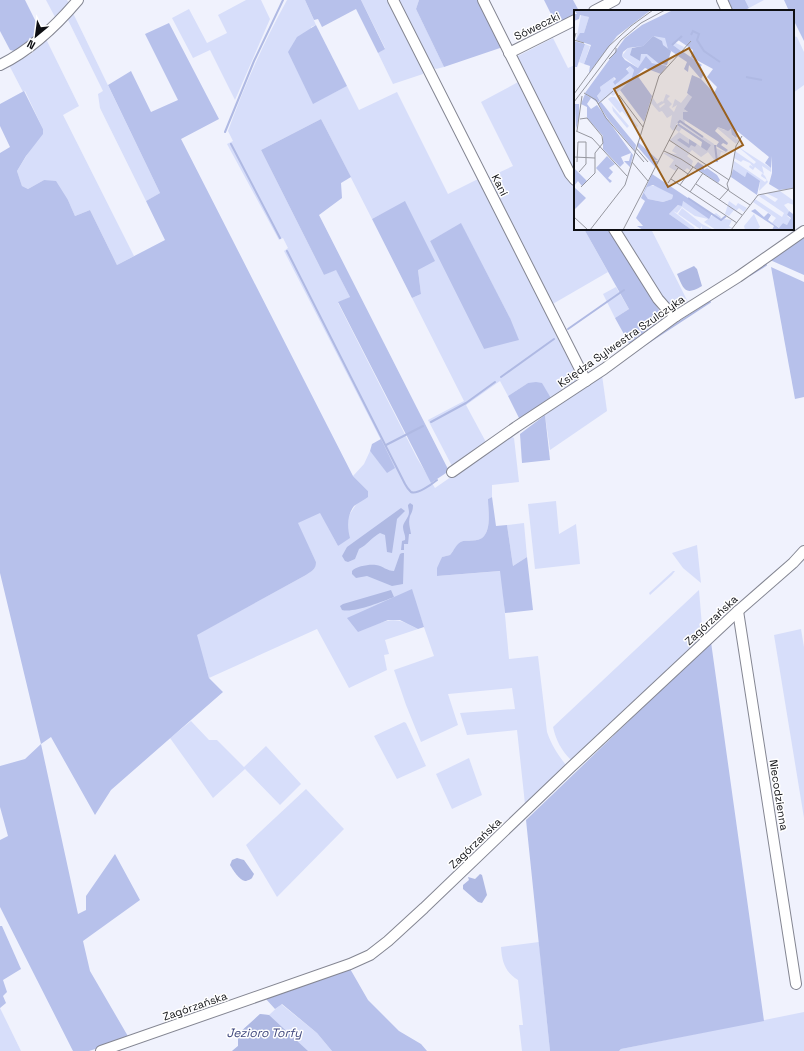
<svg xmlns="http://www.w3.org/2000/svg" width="804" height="1051" viewBox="0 0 804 1051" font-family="'Space Grotesk',sans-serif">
<rect width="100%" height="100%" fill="#f0f2fd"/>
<g fill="#d7defa" fill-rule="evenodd">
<polygon points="46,0 67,0 70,5 56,19"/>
<polygon points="246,0 261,0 270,19 235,100 210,50 193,58 172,18 189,9 207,43 227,33 218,15"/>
<path d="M287 0H305L316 25 311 27 313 103 347 86 359 110 397 92 448 194 478 179 577 376 576 383 552 400 528 383 508 396 500 381 466 405 487 444 453 468 428 420 464 401 412 298 421 294 418 270 405 202 372 219 321 119 261 150 324 275 336 269 350 297 338 303 417 458 435 488 510 436 514 438 519 482 492 485V497L488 499C488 510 492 530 482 538 476 542 469 540 463 541 456 544 454 551 450 555L442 557 437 576 501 571 509 659 538 656 547 732C551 744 558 755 566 765L525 804 517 730 467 735 460 713 515 709 512 688 448 694 458 725 421 742 406 705 394 670 434 656 411 590 376 624C395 617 401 620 418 629L385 640 389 654 384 655 387 670 349 688 317 629 209 678 196 635 306 575 314 569 316 562 297 523 320 512 338 546 348 530V517L355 506 368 491 353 476 364 464 370 451 387 472 383 444 284 251 288 248 283 238 279 240 227 144 233 141 228 131C244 86 264 42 287 0ZM461 224 510 318 484 349 430 241Z"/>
<polygon points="361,0 389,0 424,70 423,74 393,84 378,53 385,48"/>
<polygon points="398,0 419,0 416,9 444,67 436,69 432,67"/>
<polygon points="745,0 764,0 749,8"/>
<polygon points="73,13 160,193 146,201 100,108 98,94 103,91 68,20"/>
<polygon points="793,36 797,37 804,52 804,85 793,93"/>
<polygon points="553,38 568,68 575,65 575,173 514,58"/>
<polygon points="46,39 79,106 63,115 134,256 117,265 90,210 75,216 68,200 44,180 28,189 22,186 17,171 43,129 25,91 23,92 9,65 31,54"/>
<polygon points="520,81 561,162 575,185 575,229 584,229 608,272 551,305 487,178 513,166 481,102"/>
<path d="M616 229H651L689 304C680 308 676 311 667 304Z"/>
<polygon points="616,287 629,309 615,318 603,294"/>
<polygon points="602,375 607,411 550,450 545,415"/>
<polygon points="556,501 559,534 576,524 580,564 535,569 528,504"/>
<polygon points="524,523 527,557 513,566 507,525"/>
<polygon points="697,545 701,583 683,568 672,553"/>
<polygon points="673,571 675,571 672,575 650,595 649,593"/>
<path d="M699 590 702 626 706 635 571 760C561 750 556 740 553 727Z"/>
<polygon points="801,629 804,647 804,818 774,635"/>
<polygon points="191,721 209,740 217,740 244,767 266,746 301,784 280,805 245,769 213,798 170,738"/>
<polygon points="404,722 406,723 426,766 397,779 374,736"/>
<polygon points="469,758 482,795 452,809 436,774"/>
<polygon points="306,789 344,829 277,897 246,845"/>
<path d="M539 942 550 1051H522L519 1025H523L518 980C505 972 502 962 501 947Z"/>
<polygon points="281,1004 317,1033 332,1051 232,1051 238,1046 238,1034 260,1014 269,1015"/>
<polygon points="0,1008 21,1051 0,1051"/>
<polygon points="804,1012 804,1051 619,1051 621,1049"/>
</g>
<g fill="#b7c1eb">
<polygon points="0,0 25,0 42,34 14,51 10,50 0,31"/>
<polygon points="305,0 361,0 385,49 378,53 356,9 322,27 318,19 314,20"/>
<polygon points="419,0 480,0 502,45 500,48 444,67 416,9"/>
<polygon points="544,0 573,0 579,11 575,11 575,15 556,24"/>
<polygon points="728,0 745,0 749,8 743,11 733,11"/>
<polygon points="784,0 804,0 804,41 793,19 793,11 789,11"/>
<path d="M169 23 219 119 181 139 353 476 368 491V497C364 500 358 503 354 506 347 515 347 527 350 538L338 546 320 513 298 523 316 562C316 569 312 571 306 575L197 635 209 678 223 692 111 790 95 815 51 737 41 744 78 914 86 910V896L115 854 140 900 83 941 90 971 129 1038 89 1051H73L0 907V840L8 836 0 807V766L25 759 41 744 0 573V153L10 147 0 126V104L24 91 43 129V134L26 156 17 171 22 186 28 189 44 180 56 181 68 200 75 216 90 210 117 265 165 240 146 201 160 193 108 85 131 71 151 112 178 100 145 34Z"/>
<polygon points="316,25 347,86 313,104 288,52 297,37"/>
<polygon points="321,119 351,177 341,183 342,198 319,215 449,471 431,483 338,302 350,297 336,270 324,275 261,150"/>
<polygon points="405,201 435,261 418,270 421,294 412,298 372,219"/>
<polygon points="461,223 510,318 519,340 484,349 430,241"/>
<polygon points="584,229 610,229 665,320 630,345 615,318 629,309"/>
<polygon points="804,234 804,275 770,260"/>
<polygon points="771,267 804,282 804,397 795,399"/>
<polygon points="536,382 542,383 552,400 523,420 519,418 508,396 528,383"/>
<polygon points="545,415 550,460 522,463 520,434"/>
<polygon points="381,439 395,468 387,473 370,451 372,444"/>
<path d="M492 497 496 526 507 525 513 566 527 557 533 610 505 613 500 571 437 576V568L442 557 450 555C454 551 456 543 463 541 469 540 476 542 482 538 492 530 488 510 488 499Z"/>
<polygon points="412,589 424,627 418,629 400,620 388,620 358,632 347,618"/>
<polygon points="711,642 764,1021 621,1049 619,1051 550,1051 526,820"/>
<polygon points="0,926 2,926 21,969 3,980 7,992 3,996 6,1003 0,1008"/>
<polygon points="349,967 368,1000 399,1031 421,1044 427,1051 332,1051 317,1033 282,1004 275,1009 266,999"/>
</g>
<g fill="#afb9e3">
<path d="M694 266 697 269 702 286C685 296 684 290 677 274Z"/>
<path d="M410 503 413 505C413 510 412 512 410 516 408 523 410 527 411 534H409L408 544H404V550H401L402 541 405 540C406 535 403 532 403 527 403 522 409 518 409 512 409 510 408 507 408 505Z"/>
<path d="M401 508 405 511 397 519 392 553 387 552 385 535 380 533C372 537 367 545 359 549L355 559 348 562 345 561 342 556 347 547Z"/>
<path d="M402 553H404L403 584 392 586 367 576 356 578 352 574V571C356 566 370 564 376 565 383 566 387 571 394 571L400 554Z"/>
<path d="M391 590 394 597C381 602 354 613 342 610L340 606 343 604Z"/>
<path d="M237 858 244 860 254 874 252 878C251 879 247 881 245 881 239 880 233 870 230 865L232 860Z"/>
<polygon points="480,874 482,875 487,895 482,903 478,902 463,889 463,885 469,880 468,877 475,879"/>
<polygon points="260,1014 269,1015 308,1051 232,1051 238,1046 238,1034"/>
</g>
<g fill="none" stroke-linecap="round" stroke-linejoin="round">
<g stroke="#afb9e3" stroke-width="2">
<polyline points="225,132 254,61 283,0"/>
<polyline points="231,144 280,238"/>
<path d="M287 251 405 484C406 486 409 490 411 492 417 495 432 484 437 480"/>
<polyline points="750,275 766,265"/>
<polyline points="568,329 624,290"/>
<polyline points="646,344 710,302"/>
<polyline points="501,377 554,339"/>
<polyline points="431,422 466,403 495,382"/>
<polyline points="386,445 423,426"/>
</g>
<defs>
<g id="minor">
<polyline points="393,0 586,381"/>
<polyline points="483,0 570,174 575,180"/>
<polyline points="722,0 727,11"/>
<polyline points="594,11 615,0"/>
<polyline points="509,53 575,20"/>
<path d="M0 65C31 50 56 26 78 0"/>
<polyline points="614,229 658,299 665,307 676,316"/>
<polyline points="452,472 516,427 604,369 676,316 738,277 804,231"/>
<polyline points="738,611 796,984"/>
<polyline points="101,1051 350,964 370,955 388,941 424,908 571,767 738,611 793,563 804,551"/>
</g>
</defs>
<use href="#minor" stroke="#848692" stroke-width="12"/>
<use href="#minor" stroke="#fff" stroke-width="10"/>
</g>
<g text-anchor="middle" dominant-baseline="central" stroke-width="3" stroke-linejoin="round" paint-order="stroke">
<g font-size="11" fill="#0e0f13" stroke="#fff">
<text transform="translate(537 26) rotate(-26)">Sóweczki</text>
<text transform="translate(500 185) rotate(63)">Kani</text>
<text transform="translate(621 341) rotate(-35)">Księdza Sylwestra Szulczyka</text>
<text transform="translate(711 620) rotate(-43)">Zagórzańska</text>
<text transform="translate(779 795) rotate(81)">Niecodzienna</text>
<text transform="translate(475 843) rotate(-44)">Zagórzańska</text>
<text transform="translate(195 1006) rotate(-19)">Zagórzańska</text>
</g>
<g font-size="12" font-style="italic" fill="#3d457b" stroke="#fff">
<text x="264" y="1033">Jezioro Torfy</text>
</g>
</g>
<g transform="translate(574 10)">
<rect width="220" height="220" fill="#f0f2fd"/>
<path d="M7 5 15 7 10 23 2 30ZM82 23 110 37 107 41 99 35 94 39 97 41 91 57 71 50 64 58 48 46 54 38H61ZM11 34 16 36 10 54 5 52ZM56 56 60 60 57 70 39 86 37 84 27 92 23 86 27 81 26 77 40 67 42 75ZM115 83 118 87 111 100 114 102 109 103 111 113 108 112 140 134 142 138 152 143 147 142 145 149 142 147V152L134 142 127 147 118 140 115 143 96 130 105 122 101 119 99 121 96 117 98 105 93 108 88 101 85 102 77 93 79 88 83 94 88 91 90 93 85 96 86 98 91 94 89 92 92 84 96 86 93 89 98 94 95 97 100 102 103 95 98 98 101 89 107 93ZM104 112 137 135 133 141 123 134 121 137 115 133V129L105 122 108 118 102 115ZM37 87H41L64 116 62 118 48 101 46 103 34 89ZM38 96 55 116 53 118 39 101ZM144 117 150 120H158V126L165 130 162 134 143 118ZM102 135 115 144 113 146 119 151 116 160 113 158 110 161 103 158 102 161 95 157 100 150 89 143 103 144 98 141ZM163 136 197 158V162L188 156 190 164 181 157 179 160 175 157 176 155 179 157 176 153 169 150 167 152 160 148 161 141 180 154 182 152ZM160 151 191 172 193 170 187 166 188 163 191 166 194 172 185 181 186 172 173 163 171 167 159 159ZM73 176H81L92 180 99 185 98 189 89 192 74 189 70 183ZM206 181 220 191V195L214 193 210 195 215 201 213 206 217 209 213 215 209 213 206 218 198 213 202 208 179 192 181 189 208 207 210 203 185 186 189 184 201 192 204 189 192 183ZM109 191 135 208 142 203 147 207 146 210 152 206 150 209 158 210 155 216 158 218 142 220 130 212 134 209 121 206 108 197 103 203 99 201 121 218 118 220 95 204ZM155 191 162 196 164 193 173 198 170 202 165 198 162 201 160 200 155 206 151 204ZM108 198 128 214 140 220H128V216L126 219 104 204ZM180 204 186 217 183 220H171L170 216Z" fill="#d7defa" fill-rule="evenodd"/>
<path d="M0 0H77L43 26 15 63 16 56 10 54 17 35 2 30 6 23H10L15 7 6 5 5 9 0 11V4H3ZM99 0H220V178L205 180 195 174 198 163V146L197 158 191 153 195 147 162 120 164 125 162 128 158 125 157 119 154 121 144 117 141 121 154 133 153 135 149 133 147 135 154 140 152 142 142 136 145 132 109 109V102H114L110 99 118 87 113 83 118 65 127 69 115 55 114 62 110 59 113 52 104 46 108 41 128 55 125 58 130 64 127 69 140 83 143 77 133 67 139 59 117 47 119 40 104 30 99 35 107 41 103 45 94 39 91 28 79 26 69 36 54 38 49 42 48 46 51 50 64 58 72 46 78 53 93 56 87 64 71 58 63 65 78 86 70 112 46 80 57 70 60 60 56 56 52 59 55 63 41 75 39 72 42 69 40 67 26 77 27 81 23 86 26 91 24 93 11 83 51 28 68 15ZM0 31 11 34 3 57H0ZM11 84 17 88 13 94 17 99 23 95 59 145 56 157 50 151H55L57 143 47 147 50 153 46 157 29 139V126L13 108V97L7 94ZM27 92 62 135 61 141 34 109 24 94ZM1 94H5V108L2 119ZM104 113 137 135 133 141 127 137 128 132 103 115ZM106 128 115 134V129L123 134 121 137 117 135 115 138 103 130ZM64 132 84 150 78 151H84L81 157 63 136ZM33 146 41 154 35 158 39 162 34 168 38 171 36 173 22 158ZM124 152 130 156V160L133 158 143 165 146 170 144 173 120 157ZM0 158 13 171 8 176 4 171 0 176ZM159 159 171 167 173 162 186 171 183 185 157 167ZM78 164 138 204 135 209 109 191 108 196 104 195 95 204 118 220H69L63 216H69L62 208 71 191 67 188ZM79 175 99 185 98 189 89 192 74 189 70 183 73 177ZM0 177 12 188 0 200ZM181 199 190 207 194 203 197 205 194 210 205 218 209 213 213 215 217 208 213 205 215 201 219 204 220 202V220H198L200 216 177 201Z" fill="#b7c1eb" fill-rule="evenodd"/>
<path d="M79 26 88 31 89 35 97 41 93 55 84 53 73 44H67L66 51 56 45 58 38 69 36Z" fill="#afb9e3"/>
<path fill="none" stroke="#afb9e3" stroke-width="2" d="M117 25 119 21 125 24 123 30 130 41 146 52M98 35 108 26M172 67 188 70M104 113 106 111 129 127M141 135 143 152M114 188 147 210 152 206"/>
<path fill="none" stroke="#96979f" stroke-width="1" d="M2 23 0 30 10 33M35 49 42 42V38M10 83 22 90 32 108 70 152M0 84 35 36 57 16 79 0M45 85 69 117M0 92 47 30 67 13 91 0M24 94 39 81M6 109 13 108 28 126 29 133 21 143V163L7 177M2 121 18 128 53 166M3 121 8 86M168 126 162 136 157 165 153 174 155 181 176 195M95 130 155 170M62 138 74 152M90 141 107 149 154 180M0 147 21 148M3 152 4 132H12V154L5 162M58 152 74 171M101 155 114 164M97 169 163 213M94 173 104 158M122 174 168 205M106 175 119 157M116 182 129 163M145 190 154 180M0 207 14 220M16 220 51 175 85 66 117 31M49 220 103 115M157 220 184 185 220 178"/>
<path fill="#99601d" fill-opacity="0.15" stroke="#99601d" stroke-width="2" d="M115 38 169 135 94 177 40 79Z"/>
<rect width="220" height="220" fill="none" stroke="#0e0f13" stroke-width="2"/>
</g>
<g transform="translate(36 36) rotate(209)" stroke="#ffffff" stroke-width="3" paint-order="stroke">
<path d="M0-3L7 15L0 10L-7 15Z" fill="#0e0f13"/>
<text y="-6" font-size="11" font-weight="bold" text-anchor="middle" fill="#0e0f13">N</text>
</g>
</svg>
